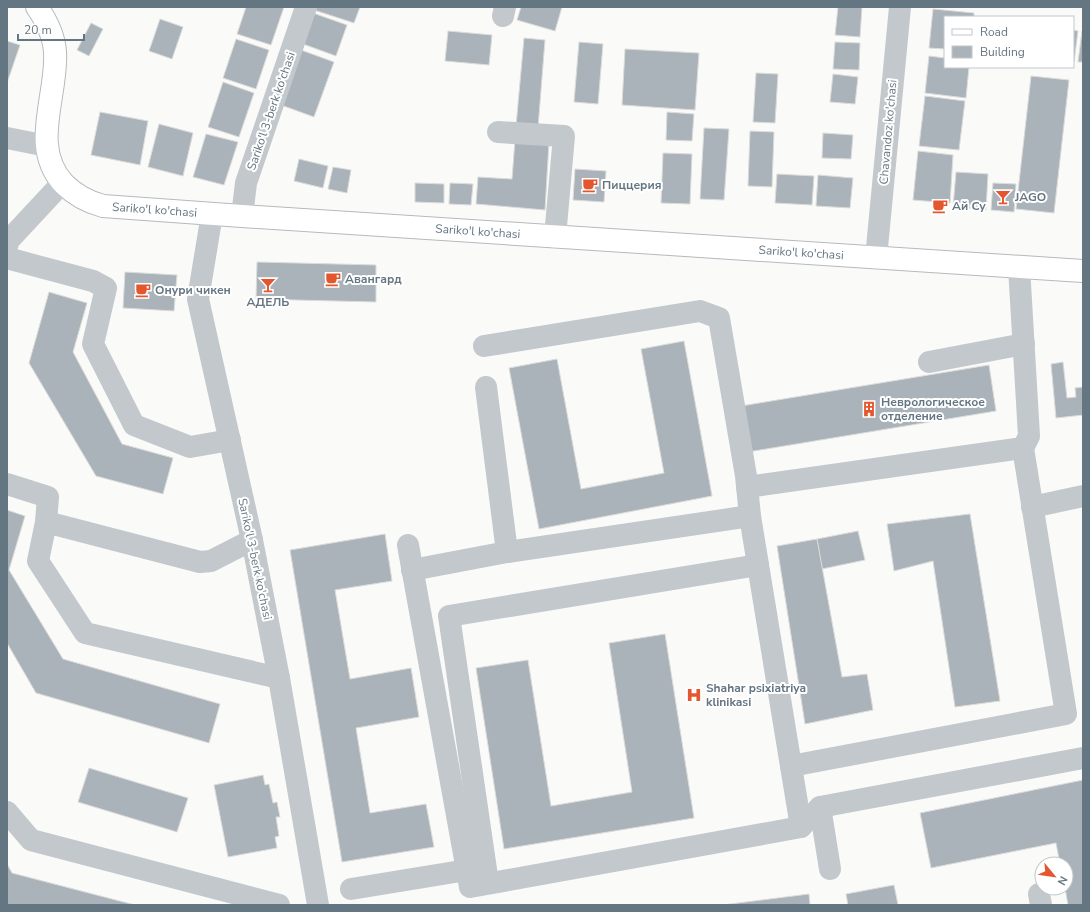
<svg xmlns="http://www.w3.org/2000/svg" width="1090" height="912" viewBox="0 0 1090 912" font-family="'Nunito Sans',sans-serif">
<rect width="100%" height="100%" fill="#fafaf8"/>
<g fill="#aab3b9" stroke="#dcdcda">
<polygon points="246,7 284,7 271,45 237,34"/>
<polygon points="315,7 360,7 354,23 314,10"/>
<polygon points="521,7 562,7 555,31 517,20"/>
<polygon points="838,7 862,7 860,37 835,35"/>
<polygon points="933,9 974,13 974,17 945,17 945,49 929,48"/>
<polygon points="313,13 347,25 336,56 303,44"/>
<polygon points="160,19 183,27 172,59 149,51"/>
<polygon points="91,23 103,29 89,56 77,50"/>
<polygon points="1073,30 1078,31 1074,62 1073,62"/>
<polygon points="448,31 492,35 489,65 445,61"/>
<polygon points="1082,31 1083,31 1083,62 1078,62"/>
<polygon points="524,38 545,40 538,128 516,126"/>
<polygon points="236,39 269,50 256,89 223,78"/>
<polygon points="7,41 20,45 7,83"/>
<polygon points="579,42 603,44 598,104 574,102"/>
<polygon points="835,42 860,43 859,70 833,69"/>
<polygon points="625,49 699,53 695,110 622,105"/>
<polygon points="301,50 334,62 314,117 281,105"/>
<polygon points="929,56 945,58 945,67 969,67 966,98 925,93"/>
<polygon points="756,73 778,74 775,123 753,122"/>
<polygon points="833,74 858,77 855,104 830,102"/>
<polygon points="1031,76 1069,80 1054,213 1016,209"/>
<polygon points="223,82 254,93 239,137 208,127"/>
<polygon points="925,96 965,101 959,150 919,146"/>
<polygon points="100,112 148,121 140,165 91,155"/>
<polygon points="667,112 694,114 692,141 666,140"/>
<polygon points="159,124 193,133 183,176 148,167"/>
<polygon points="704,128 729,129 724,200 700,199"/>
<polygon points="750,131 774,132 772,187 748,186"/>
<polygon points="823,133 853,135 851,159 822,158"/>
<polygon points="206,134 238,142 224,185 193,177"/>
<polygon points="515,140 549,142 545,210 476,204 478,177 512,179"/>
<polygon points="918,151 953,155 950,203 913,200"/>
<polygon points="663,153 692,154 690,204 661,203"/>
<polygon points="299,159 328,166 323,188 294,181"/>
<polygon points="333,167 351,170 347,193 328,189"/>
<polygon points="575,169 606,171 604,202 573,200"/>
<polygon points="956,172 988,174 986,210 953,207"/>
<polygon points="777,174 814,176 812,205 775,203"/>
<polygon points="818,175 853,178 850,208 816,206"/>
<polygon points="415,183 444,184 444,203 415,202"/>
<polygon points="450,183 473,184 471,205 449,204"/>
<polygon points="993,183 1016,184 1014,212 991,210"/>
<polygon points="257,262 376,265 376,302 256,299"/>
<polygon points="125,272 177,275 174,311 123,308"/>
<polygon points="49,292 87,303 73,352 122,444 173,458 163,494 96,476 29,363"/>
<polygon points="684,341 712,496 539,529 509,368 557,359 581,489 664,473 641,349"/>
<polygon points="1063,362 1067,398 1076,397 1075,388 1083,387 1083,415 1056,418 1051,364"/>
<polygon points="989,365 996,411 748,452 741,406"/>
<polygon points="7,510 25,516 9,570 63,659 220,704 209,743 36,693 7,643"/>
<polygon points="970,514 1000,701 955,707 933,561 894,571 887,524"/>
<polygon points="858,531 865,560 822,569 817,539"/>
<polygon points="385,534 392,581 335,590 350,679 411,668 419,717 356,728 370,813 426,804 434,847 342,862 290,550"/>
<polygon points="817,539 842,677 867,674 873,710 805,724 777,546"/>
<polygon points="665,634 694,818 504,849 476,668 528,660 551,806 632,792 609,643"/>
<polygon points="89,768 188,798 177,832 78,802"/>
<polygon points="263,775 265,785 269,784 273,803 277,802 280,817 276,817 279,836 275,837 277,848 228,857 214,785"/>
<polygon points="1083,780 1083,905 1068,905 1065,888 1066,888 1066,864 1060,864 1056,843 931,868 920,813"/>
<polygon points="7,864 12,873 135,905 7,905"/>
<polygon points="894,885 898,905 848,905 846,894"/>
<polygon points="809,894 810,905 722,905"/>
</g>
<g fill="none" stroke-linecap="round" stroke-linejoin="round">
<defs>
<g id="major">
<path id="s1" d="M37 7C46 20 54 35 55 52 58 95 29 147 64 184 75 195 88 202 103 206L242 216 1083 271"/>
</g>
</defs>
<use href="#major" stroke="#b5babe" stroke-width="24"/>
<g stroke="#c3c8cc" stroke-width="22">
<polyline points="503,16 505,7"/>
<polyline points="498,132 564,136 555,237"/>
<polyline points="7,138 47,146"/>
<polyline points="212,214 198,299 252,540 279,678 318,905"/>
<polyline points="242,216 246,183 306,7"/>
<polyline points="7,246 9,240 63,182"/>
<polyline points="7,258 93,281 106,288 93,344 134,425 190,447 230,440"/>
<polyline points="876,258 900,7"/>
<polyline points="484,346 700,311 719,318 746,476 750,516 801,827 820,807 1083,758"/>
<polyline points="929,362 1024,344"/>
<polyline points="486,387 507,552"/>
<polyline points="7,484 48,497 46,522 38,561 85,633 279,678"/>
<polyline points="747,487 1023,448 1029,436 1019,267"/>
<polyline points="1032,507 1083,496"/>
<polyline points="46,522 200,562 211,561 252,540"/>
<polyline points="408,545 470,887 801,827"/>
<polyline points="412,570 507,552 750,516"/>
<polyline points="791,766 1066,714 1023,448"/>
<polyline points="820,807 830,869"/>
<polyline points="7,812 31,840 279,905"/>
<polyline points="488,883 449,616 758,565"/>
<polyline points="351,889 467,870"/>
<polyline points="1039,894 1041,905"/>
</g>
<use href="#major" stroke="#fff" stroke-width="22"/>
</g>
<defs>
<symbol id="cafe-bare" viewBox="-9 -9 18 18"><path d="M-5.5-4.5H6V0H3Q3 3.5 0 3.5H-2.5Q-5.5 3.5-5.5 0ZM3-3.2v2h1.7v-2ZM-6 4.5H4V6H-6Z" fill="#e4572e" stroke="#fff" stroke-width="2.5" paint-order="stroke"/></symbol>
<symbol id="bar-bare" viewBox="-9 -9 18 18"><path d="M-6-5H6L.8 .8V4.5H3.5V6h-7V4.5H-.8V.8Z" fill="#e4572e" stroke="#fff" stroke-width="2.5" paint-order="stroke"/></symbol>
<symbol id="building-bare" viewBox="-9 -9 18 18"><path d="M-4-6H4V6H1V3H-1V6H-4ZM-2.5-4.3h1.7v1.8h-1.7ZM.8-4.3h1.7v1.8H.8ZM-2.5-1h1.7V.8h-1.7ZM.8-1h1.7V.8H.8Z" fill="#e4572e" stroke="#fff" stroke-width="2.5" paint-order="stroke"/></symbol>
<symbol id="hospital-bare" viewBox="-9 -9 18 18"><path d="M-5-5h3v3.5h4V-5h3V5h-3V1.5h-4V5h-3Z" fill="#e4572e" stroke="#fff" stroke-width="2.5" paint-order="stroke"/></symbol>
</defs>
<g fill-rule="evenodd">
<use href="#cafe-bare" x="579" y="174" width="22" height="22"/>
<use href="#bar-bare" x="992" y="186" width="22" height="22"/>
<use href="#cafe-bare" x="929" y="195" width="22" height="22"/>
<use href="#cafe-bare" x="322" y="268" width="22" height="22"/>
<use href="#bar-bare" x="257" y="274" width="22" height="22"/>
<use href="#cafe-bare" x="132" y="279" width="22" height="22"/>
<use href="#building-bare" x="858" y="398" width="22" height="22"/>
<use href="#hospital-bare" x="683" y="684" width="22" height="22"/>
</g>
<g text-anchor="middle" dominant-baseline="central" stroke-width="4" stroke-linejoin="round" paint-order="stroke">
<g font-size="12" fill="#657683" stroke="#fff">
<text transform="translate(271 111) rotate(-71)">Sariko'l 3-berk ko'chasi</text>
<text transform="translate(888 132) rotate(-85)">Chavandoz ko'chasi</text>
<text stroke="none"><textPath href="#s1" startOffset="283">Sariko'l ko'chasi</textPath></text>
<text stroke="none"><textPath href="#s1" startOffset="607">Sariko'l ko'chasi</textPath></text>
<text stroke="none"><textPath href="#s1" startOffset="931">Sariko'l ko'chasi</textPath></text>
<text transform="translate(255 559) rotate(78)">Sariko'l 3-berk ko'chasi</text>
</g>
<g font-size="12" font-weight="bold" fill="#657683" stroke="#fff" text-anchor="start">
<text x="602" y="185">Пиццерия</text>
<text x="1015" y="197">JAGO</text>
<text x="952" y="206">Ай Су</text>
<text x="345" y="279">Авангард</text>
<text x="155" y="290">Онури чикен</text>
<text x="268" y="302" text-anchor="middle">АДЕЛЬ</text>
<text x="881" y="402">Неврологическое<tspan x="881" dy="14">отделение</tspan></text>
<text x="706" y="688">Shahar psixiatriya<tspan x="706" dy="14">klinikasi</tspan></text>
</g>
</g>
<rect width="1090" height="912" fill="none" stroke="#657683" stroke-width="16"/>
<rect x="944" y="16" width="130" height="52" fill="#ffffff" stroke="#c1c8cd"/>
<rect x="952" y="29" width="20" height="6" fill="#ffffff" stroke="#c1c8cd"/>
<text x="980" y="36" font-size="12" fill="#657683">Road</text>
<rect x="952" y="46" width="20" height="12" fill="#aab3b9" stroke="#c1c8cd"/>
<text x="980" y="56" font-size="12" fill="#657683">Building</text>
<g transform="translate(1054 876) rotate(119)"><circle r="19" fill="#ffffff" stroke="#c1c8cd"/>
<path d="M0-3L7 15L0 10L-7 15Z" fill="#e4572e"/>
<text y="-6" font-size="11" font-weight="bold" text-anchor="middle" fill="#657683">N</text>
</g>
<path d="M18 34v6h66v-6" fill="none" stroke="#657683" stroke-width="2"/>
<text x="24" y="34" font-size="12" fill="#657683" stroke="#ffffff" stroke-width="3" paint-order="stroke">20 m</text>
</svg>
